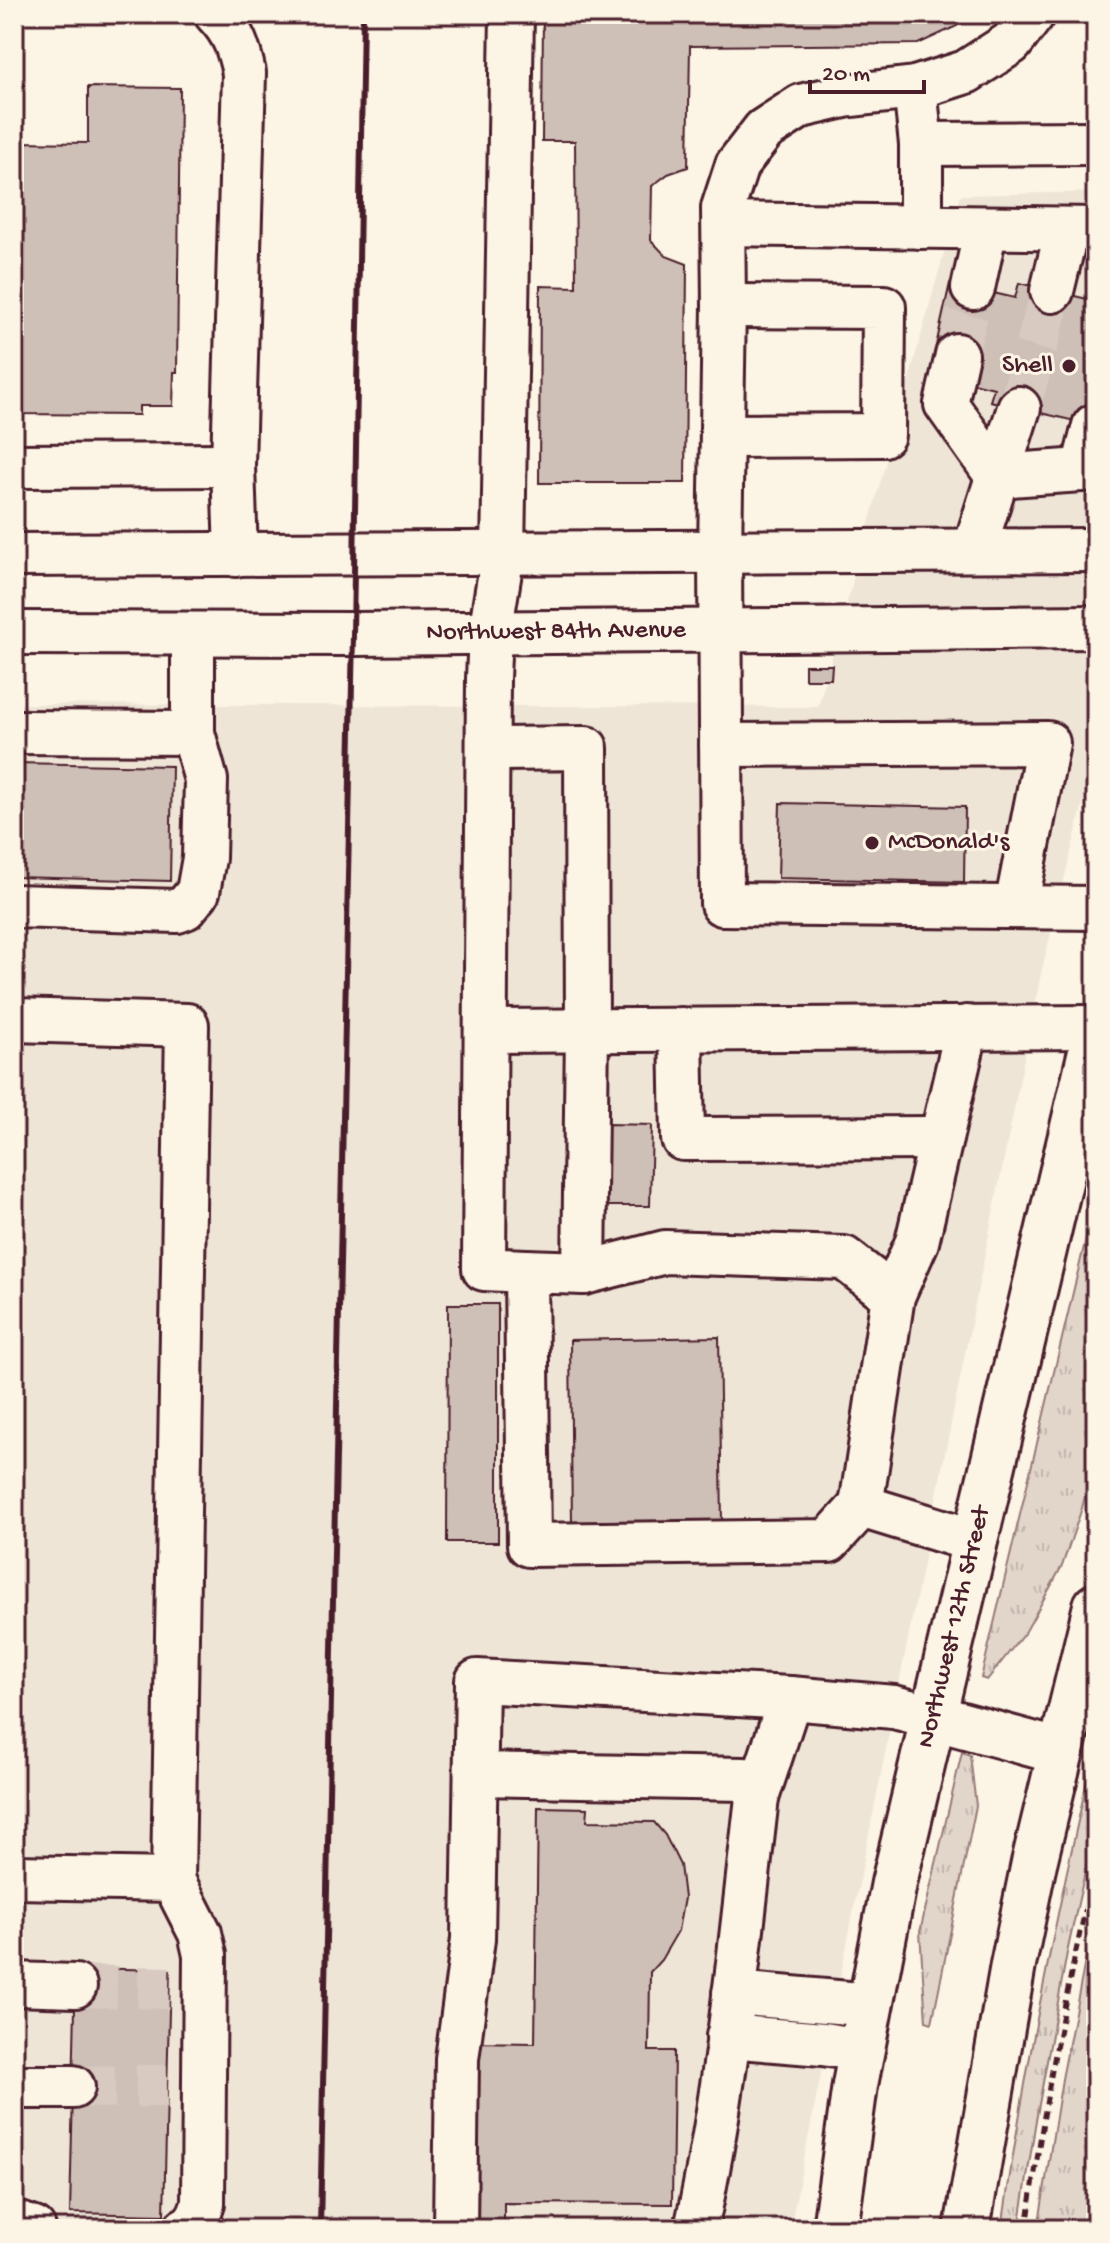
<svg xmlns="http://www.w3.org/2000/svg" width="1110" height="2243" viewBox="0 0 1110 2243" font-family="'Gochi Hand',sans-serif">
<defs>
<pattern id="grass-tufts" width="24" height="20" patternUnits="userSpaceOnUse" patternTransform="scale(2)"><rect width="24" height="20" fill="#e2d5ca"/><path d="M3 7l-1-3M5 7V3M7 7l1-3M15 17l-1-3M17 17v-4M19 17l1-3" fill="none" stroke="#c3b6ae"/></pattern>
</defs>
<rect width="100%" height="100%" fill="#fcf5e5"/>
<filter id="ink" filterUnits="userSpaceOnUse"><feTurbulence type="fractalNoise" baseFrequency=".0125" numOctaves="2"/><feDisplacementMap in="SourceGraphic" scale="16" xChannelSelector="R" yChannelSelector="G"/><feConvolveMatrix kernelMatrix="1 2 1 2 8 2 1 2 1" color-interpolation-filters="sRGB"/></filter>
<g filter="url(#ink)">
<polygon fill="#eee5d7" points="1096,192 1096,751 1042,969 790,2229 14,2229 14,704 818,707 960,195"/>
<g fill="url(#grass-tufts)" stroke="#967a7a" stroke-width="2">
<polygon points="1096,1196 1096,1454 1082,1508 1062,1566 1026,1631 987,1680 981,1678"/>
<path d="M1096 1741V1822L1067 1953 1035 2126 1019 2229H1002C1025 2064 1059 1903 1096 1741Z"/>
<polygon points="962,1752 970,1755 976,1806 932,2023 926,2021 920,1932"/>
<polygon points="1096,1905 1096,2229 1038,2229 1062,2079"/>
</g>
<g fill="#cfc0b7" stroke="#4a1f2b" stroke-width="2">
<polygon points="543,14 972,14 957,26 918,44 690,46 688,167 668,174 652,186 651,240 666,256 687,264 685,483 539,483 540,286 576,287 575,141 542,141"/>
<polygon points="88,87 180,88 177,372 174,372 173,406 139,406 139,415 14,414 14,142 88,143"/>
<polygon points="950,283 1015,298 1019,283 1096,301 1096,426 990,401 994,388 961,380 966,357 935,350"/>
<polygon points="805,665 832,665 831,679 805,679"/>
<polygon points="14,763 172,766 170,881 14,877"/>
<polygon points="780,803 965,807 964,882 778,878"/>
<polygon points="608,1124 652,1125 650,1206 606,1206"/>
<polygon points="448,1304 498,1304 498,1542 447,1542"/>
<polygon points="719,1337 722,1522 572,1524 570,1340"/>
<polygon points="538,1807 588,1808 587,1821 654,1822 665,1835 680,1865 684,1898 678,1931 661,1960 650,1972 649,2051 674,2051 672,2204 504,2203 504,2229 464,2229 466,2042 535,2043"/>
<polygon points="76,1968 170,1970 164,2215 70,2213"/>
</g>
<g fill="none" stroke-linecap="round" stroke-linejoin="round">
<g stroke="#d8cac0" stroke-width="42" stroke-dasharray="42 21" stroke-linecap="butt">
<polyline points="957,355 973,288"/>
<polyline points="1019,408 1052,291"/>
<polyline points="75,1986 169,1988"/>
<polyline points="73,2087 167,2086"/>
</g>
<defs>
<g id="minor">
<path d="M216 14C233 31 239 49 244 73L233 465 236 555"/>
<polyline points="512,14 503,553 490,633 488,678 484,1269 526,1271"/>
<polyline points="1033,14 1011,43 966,72 915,88 844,96 801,106 764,130 737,165 723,208 724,306 720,552 722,904 1096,908"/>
<polyline points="915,88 921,144 1096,143"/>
<polyline points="724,224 1096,229"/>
<polyline points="921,227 921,144"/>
<polyline points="973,288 986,228"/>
<polyline points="1052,291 1067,229"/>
<polyline points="957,355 946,404 997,476 1096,469"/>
<polyline points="722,436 883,435 884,307 724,306"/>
<polyline points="14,466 233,465"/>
<polyline points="1083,469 1094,426"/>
<polyline points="974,550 1019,408"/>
<polyline points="14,555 1096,550"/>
<path id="s1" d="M14 633 353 634 1096 627"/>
<polyline points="14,732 193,733"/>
<polyline points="721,745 1048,743 1016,907"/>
<polyline points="488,749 586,748 587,1030 584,1273"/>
<polyline points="14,906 177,911 185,908 198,892 204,858 206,780 193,733 193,634"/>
<polyline points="14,1020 187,1025 173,1880 14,1877"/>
<polyline points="681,1029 683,1139 941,1138"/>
<polyline points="486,1031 1096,1027"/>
<polyline points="893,1296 844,1258 665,1252 584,1273 526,1271 529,1545 829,1541 861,1506 975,1541"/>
<polyline points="861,1506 893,1296 917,1242 967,1027"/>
<path d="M476 1774 744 1779 754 1786 757 1798C740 1942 727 2088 696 2229"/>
<polyline points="757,1798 790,1698"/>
<path d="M173 1880 200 1933 205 1955 203 2203C200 2214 196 2224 185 2229"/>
<polyline points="14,1984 75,1986"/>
<polyline points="734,1993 871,2005"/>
<polyline points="728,2036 823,2044 862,2050"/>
<polyline points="14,2087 73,2087"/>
<polyline points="14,2222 34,2229"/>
<polyline points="455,2229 457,2059 473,1939 477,1681 790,1698 894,1707 933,1717"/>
</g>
<g id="major">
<polyline points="933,1717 1061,1752"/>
<path id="s2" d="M835 2229 855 2085 894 1883 1096 1030"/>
<polyline points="967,2229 1013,1965 1034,1863 1096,1606"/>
</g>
</defs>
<use href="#minor" stroke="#4a1f2b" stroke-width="48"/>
<use href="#major" stroke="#4a1f2b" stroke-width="50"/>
<path stroke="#4a1f2b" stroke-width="5" stroke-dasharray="8 6" stroke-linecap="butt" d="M1027 2229C1043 2107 1067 1984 1096 1864"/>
<use href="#minor" stroke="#fcf5e5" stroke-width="42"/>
<use href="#major" stroke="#fcf5e5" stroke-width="44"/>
<polyline stroke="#4a1f2b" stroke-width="6" points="320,2229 353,634 363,14"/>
</g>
</g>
<g fill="#4a1f2b" stroke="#fcf5e5" stroke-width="3">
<circle cx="1069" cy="366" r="8"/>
<circle cx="872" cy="843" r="8"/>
</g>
<g text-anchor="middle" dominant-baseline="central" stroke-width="6" stroke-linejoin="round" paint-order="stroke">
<g font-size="26" fill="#4a1f2b" stroke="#fcf5e5" text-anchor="end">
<text x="1053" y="366">Shell</text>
<text x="888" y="843" text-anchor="start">McDonald's</text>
</g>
<g font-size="26" fill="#4a1f2b" stroke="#fcf5e5">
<text stroke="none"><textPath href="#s1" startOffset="542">Northwest 84th Avenue</textPath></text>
<text stroke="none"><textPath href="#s2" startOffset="614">Northwest 12th Street</textPath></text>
</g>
</g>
<rect width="1110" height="2243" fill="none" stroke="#fcf5e5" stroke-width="48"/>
<rect x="24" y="24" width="1062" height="2195" fill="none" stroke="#4a1f2b" stroke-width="3" filter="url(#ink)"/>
<path d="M810 80v12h114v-12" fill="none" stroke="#4a1f2b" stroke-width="4"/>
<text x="822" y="80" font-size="24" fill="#4a1f2b" stroke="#fcf5e5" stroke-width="6" paint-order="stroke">20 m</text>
</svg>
